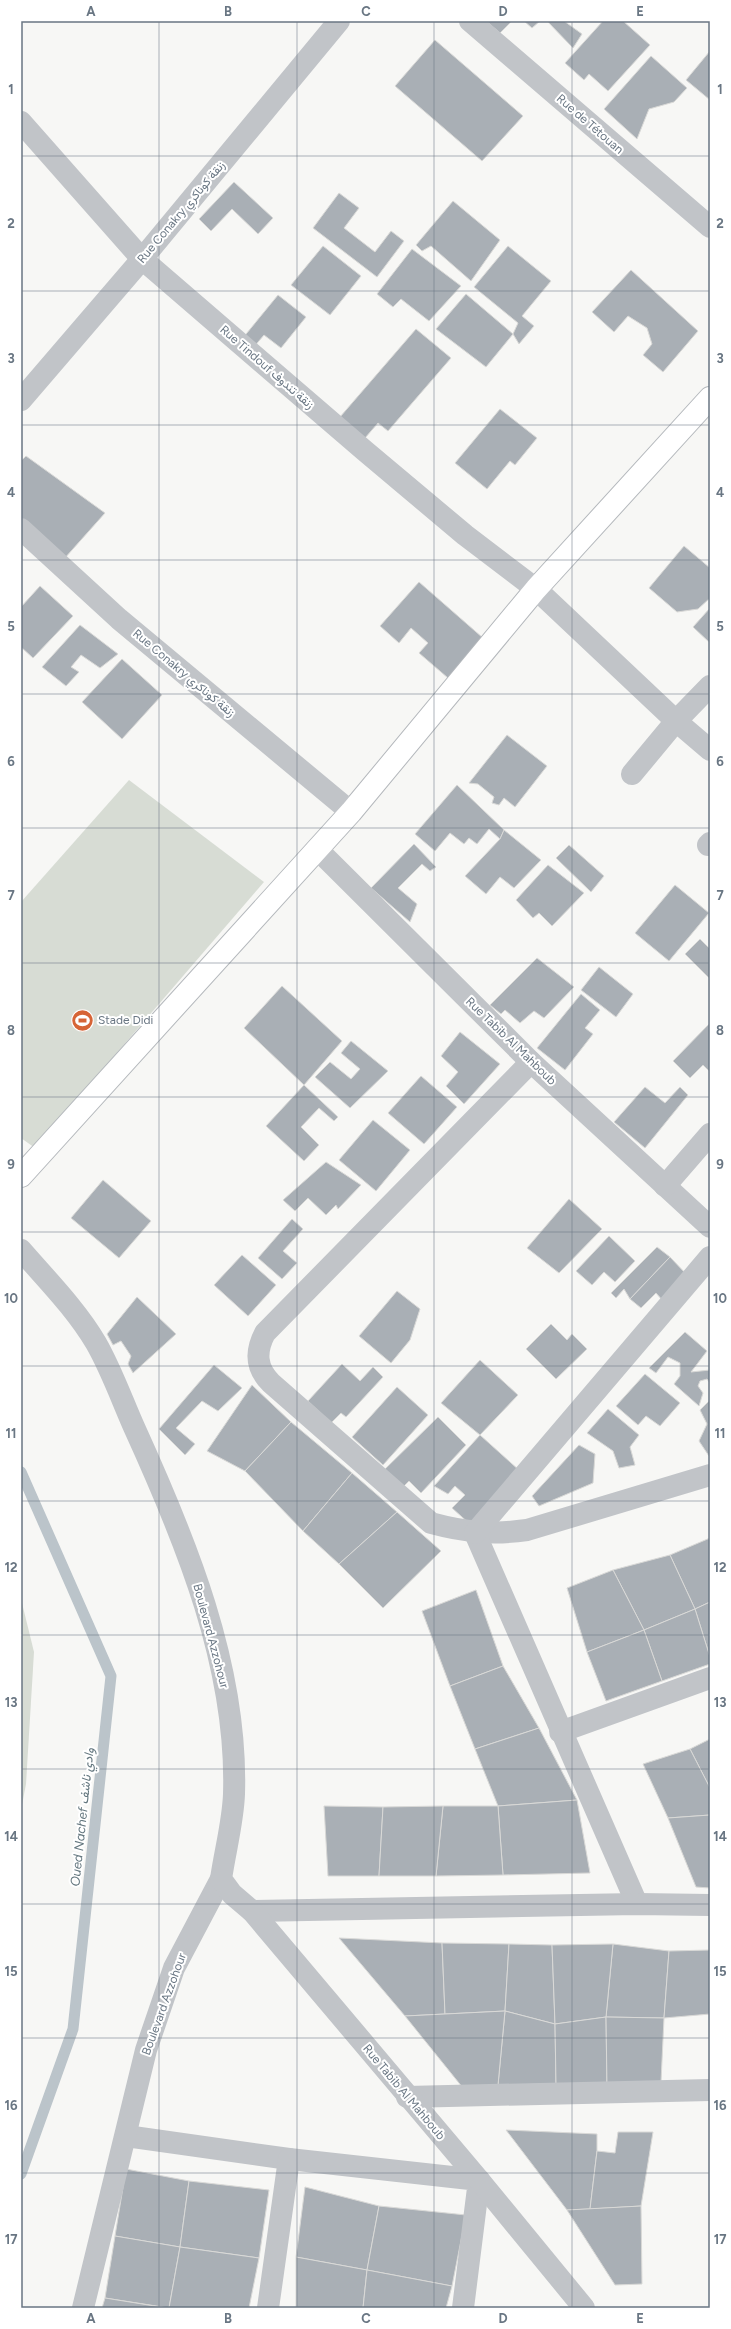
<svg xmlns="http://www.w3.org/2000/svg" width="731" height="2329" viewBox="0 0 731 2329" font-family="Figtree,Vazirmatn,sans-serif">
<rect width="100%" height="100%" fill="#f7f7f5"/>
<g fill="#d7dcd4">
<polygon points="129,780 264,882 35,1148 21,1138 21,902"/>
<polygon points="21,1599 34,1652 26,1784 21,1810"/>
</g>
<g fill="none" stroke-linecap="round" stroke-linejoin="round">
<polyline stroke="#bbc4ca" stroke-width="11" points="21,1472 111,1676 73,2029 21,2174"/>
</g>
<g fill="#a9afb5" stroke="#d9d9d7">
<polygon points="486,21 512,21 500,33"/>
<polygon points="524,21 540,21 532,28"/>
<polygon points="547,21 564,21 582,34 573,48"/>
<polygon points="603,21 623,21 650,45 608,91 589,74 584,80 565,63"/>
<polygon points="435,40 523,116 482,161 395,86"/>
<polygon points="710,51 710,100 686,80"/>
<polygon points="651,56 687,88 674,102 649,109 637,139 604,109"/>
<polygon points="234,182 273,218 258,234 232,209 211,231 199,219"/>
<polygon points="339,193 359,208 344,228 375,252 391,231 404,241 377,277 313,228"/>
<polygon points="453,201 500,240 471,281 431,246 422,251 416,245"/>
<polygon points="323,246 361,276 330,315 291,285"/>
<polygon points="508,246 551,281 522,316 534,326 519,344 513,334 518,323 474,287"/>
<polygon points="412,249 461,286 429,321 401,299 393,307 377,294"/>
<polygon points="631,270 698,331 663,372 643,355 652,344 647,328 628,316 614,332 592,312"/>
<polygon points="466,294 513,334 486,367 436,329"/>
<polygon points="278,295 306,317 281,348 264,335 253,348 242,339"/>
<polygon points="416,329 451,358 388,431 378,423 365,438 340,417"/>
<polygon points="500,409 537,438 515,465 510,461 487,489 455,463"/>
<polygon points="26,456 105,513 64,559 21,519 21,461"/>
<polygon points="684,546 710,568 710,598 698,609 677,612 649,588"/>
<polygon points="419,582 483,638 448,678 419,653 428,643 411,628 399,643 380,626"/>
<polygon points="40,586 73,616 33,658 21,647 21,607"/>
<polygon points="710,608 710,643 693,627"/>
<polygon points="80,625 118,654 100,668 81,655 71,667 79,672 66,686 42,667"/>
<polygon points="122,659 162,695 122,739 82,702"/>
<polygon points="507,735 547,766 515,807 504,798 499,805 492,803 494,797 478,784 469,783"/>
<polygon points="457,785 504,830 500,839 489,829 477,844 469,838 464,844 450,833 435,851 415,834"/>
<polygon points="504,830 541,860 514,888 500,877 486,894 465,876 500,839"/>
<polygon points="414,844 436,867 430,871 422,864 398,888 417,904 410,922 371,888"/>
<polygon points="569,845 604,876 591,892 556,858"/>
<polygon points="548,865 584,893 552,926 539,913 533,918 516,900"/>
<polygon points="675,885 709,913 669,961 635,933"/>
<polygon points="700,939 710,949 710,979 685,954"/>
<polygon points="537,958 574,987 544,1018 534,1011 520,1023 505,1010 501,1014 490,1005"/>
<polygon points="599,967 633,994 616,1017 581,990"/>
<polygon points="282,986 342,1041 304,1085 244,1028"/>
<polygon points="581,994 600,1010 585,1028 593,1034 565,1070 537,1048"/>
<polygon points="710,1023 710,1072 703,1065 690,1078 673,1061"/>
<polygon points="460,1032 500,1064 464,1104 446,1086 458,1072 441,1056"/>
<polygon points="351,1041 388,1071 350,1108 315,1077 330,1062 351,1079 360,1069 341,1053"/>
<polygon points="421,1076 457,1107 424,1144 388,1113"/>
<polygon points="304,1085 338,1117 334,1121 319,1108 301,1127 319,1145 304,1161 266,1126"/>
<polygon points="645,1087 665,1103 680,1087 688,1095 645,1148 614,1122"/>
<polygon points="373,1120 410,1150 376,1191 339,1160"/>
<polygon points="326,1162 361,1185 338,1209 336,1205 326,1215 308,1198 295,1211 283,1200"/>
<polygon points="103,1180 151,1221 119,1258 71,1218"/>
<polygon points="569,1199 602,1229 559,1273 527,1248"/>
<polygon points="292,1219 303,1229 283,1251 297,1263 282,1279 258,1258"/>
<polygon points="609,1236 635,1261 615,1282 604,1272 592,1285 576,1271"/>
<polygon points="657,1247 670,1257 630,1299 624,1289 616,1298 611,1293"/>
<polygon points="242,1255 276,1285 248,1316 214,1285"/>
<polygon points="670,1257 688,1276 663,1301 656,1293 641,1308 630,1299"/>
<polygon points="397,1291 420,1309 410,1340 391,1363 359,1336"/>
<polygon points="137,1297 176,1334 133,1373 128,1364 131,1356 121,1341 113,1345 107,1334"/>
<polygon points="551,1324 567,1340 572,1334 587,1349 556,1379 526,1349"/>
<polygon points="685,1332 707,1351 691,1372 710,1370 710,1383 707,1379 700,1381 698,1386 703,1393 699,1406 674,1384 680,1376 680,1363 668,1357 656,1373 649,1368"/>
<polygon points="480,1360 518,1395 480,1435 441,1403"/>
<polygon points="342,1364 360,1381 373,1367 383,1377 346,1417 341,1413 331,1423 308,1401"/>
<polygon points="214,1365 242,1388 218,1411 202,1401 176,1428 195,1444 185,1455 159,1429"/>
<polygon points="645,1374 680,1403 660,1426 646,1416 638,1425 616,1406"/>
<polygon points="252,1385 291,1422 245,1471 207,1451"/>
<polygon points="397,1387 428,1415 383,1465 352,1437"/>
<polygon points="710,1400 710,1456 709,1456 699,1441 707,1424 700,1410"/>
<polygon points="608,1409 639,1435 630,1447 635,1465 619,1468 613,1451 587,1433"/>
<polygon points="438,1417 466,1445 421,1493 409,1481 400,1490 382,1472"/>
<polygon points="291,1422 352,1473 303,1531 245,1471"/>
<polygon points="480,1435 520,1471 472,1526 452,1508 465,1495 455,1486 448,1494 434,1486"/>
<polygon points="579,1445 595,1454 593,1483 539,1506 532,1496"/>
<polygon points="352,1473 397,1512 339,1564 303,1531"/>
<polygon points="397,1512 441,1551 383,1608 339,1564"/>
<polygon points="710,1538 710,1602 695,1609 670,1555"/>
<polygon points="670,1555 695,1609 644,1630 613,1570"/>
<polygon points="613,1570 644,1630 587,1652 567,1588"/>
<polygon points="476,1590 503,1666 450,1686 422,1611"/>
<polygon points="710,1602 710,1657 695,1609"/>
<polygon points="695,1609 710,1657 710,1664 662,1681 644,1630"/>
<polygon points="644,1630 662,1681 606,1701 587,1652"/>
<polygon points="503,1666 539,1728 475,1749 450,1686"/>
<polygon points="539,1728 577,1800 498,1806 475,1749"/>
<polygon points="710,1739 710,1788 690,1749"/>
<polygon points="690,1749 710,1788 710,1815 668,1818 643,1764"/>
<polygon points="577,1800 590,1873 503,1875 498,1806"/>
<polygon points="324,1806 383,1807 379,1876 328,1876"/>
<polygon points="443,1806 498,1806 503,1875 436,1876"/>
<polygon points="443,1806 436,1876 379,1876 383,1807"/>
<polygon points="710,1815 710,1888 696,1887 668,1818"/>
<polygon points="339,1938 442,1943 445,2014 405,2016"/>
<polygon points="442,1943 509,1944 505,2011 445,2014"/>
<polygon points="509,1944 552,1945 555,2024 505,2011"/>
<polygon points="613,1944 669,1951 664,2018 606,2017"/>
<polygon points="613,1944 606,2017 555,2024 552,1945"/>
<polygon points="710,1950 710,2014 664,2018 669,1951"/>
<polygon points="505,2011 555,2024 556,2084 498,2085"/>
<polygon points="505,2011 498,2085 463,2088 405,2016"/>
<polygon points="606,2017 607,2087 556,2084 555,2024"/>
<polygon points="606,2017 664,2018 661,2082 607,2087"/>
<polygon points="506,2130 597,2134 597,2151 590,2209 567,2210"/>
<polygon points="618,2132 653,2132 641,2206 590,2209 597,2151 615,2153"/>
<polygon points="126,2169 189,2181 180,2247 115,2236"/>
<polygon points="189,2181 269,2190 259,2258 180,2247"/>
<polygon points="305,2187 379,2206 367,2270 296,2257"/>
<polygon points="379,2206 466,2215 452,2286 367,2270"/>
<polygon points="641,2206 642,2284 615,2285 567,2210"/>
<polygon points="115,2236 180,2247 169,2308 105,2298"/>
<polygon points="180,2247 259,2258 249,2308 169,2308"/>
<polygon points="296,2257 367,2270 363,2308 296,2308"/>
<polygon points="367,2270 452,2286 446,2308 363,2308"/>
<polygon points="105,2298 167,2308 102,2308"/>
</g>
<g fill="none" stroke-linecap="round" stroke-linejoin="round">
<defs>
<polyline id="secondary" points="21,1176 351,812 536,589 710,398"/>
</defs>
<use href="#secondary" stroke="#b4b8bc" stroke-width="24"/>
<g stroke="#c1c4c8" stroke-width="22">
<polyline points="470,21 710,227"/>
<polyline points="21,122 142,259 365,451 465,535 536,589 676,721 710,750"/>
<polyline points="21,400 142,259 339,21"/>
<polyline points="21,529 119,619 351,812"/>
<polyline points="632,774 676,721 710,686"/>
<polyline points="708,845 710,843"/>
<polyline points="317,849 531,1062 710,1227"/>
<path d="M531 1062 265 1333C255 1352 256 1368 271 1383L431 1523C464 1532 493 1535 527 1530L710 1475"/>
<polyline points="665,1186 710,1134"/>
<polyline points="475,1533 637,1904"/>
<polyline points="475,1533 710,1257"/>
<polyline points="560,1732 710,1678"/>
<polyline points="252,1911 637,1904 710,1905"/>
<polyline points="407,2097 710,2090"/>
<polyline points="126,2136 289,2159 479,2180 463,2308"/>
<polyline points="83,2308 146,2050 174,1968 221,1879"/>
<polyline points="268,2308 289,2159"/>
</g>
<path stroke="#c1c4c8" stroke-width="22" d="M21 1250C47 1280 76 1309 96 1343 111 1369 122 1400 134 1427 186 1541 238 1667 234 1794 233 1822 225 1851 221 1879L232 1894 252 1911 479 2180 584 2308"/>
<use href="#secondary" stroke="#fff" stroke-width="22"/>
</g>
<path fill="none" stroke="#697683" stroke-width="1" stroke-opacity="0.55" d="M159 21V2308M297 21V2308M434 21V2308M572 21V2308M21 156H710M21 291H710M21 425H710M21 560H710M21 694H710M21 828H710M21 963H710M21 1097H710M21 1232H710M21 1366H710M21 1501H710M21 1635H710M21 1769H710M21 1904H710M21 2038H710M21 2173H710"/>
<defs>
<symbol id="stadium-disc" viewBox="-11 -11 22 22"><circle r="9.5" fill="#d66436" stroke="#fff"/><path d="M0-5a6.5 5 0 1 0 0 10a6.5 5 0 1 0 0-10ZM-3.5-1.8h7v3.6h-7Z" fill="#fff"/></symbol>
</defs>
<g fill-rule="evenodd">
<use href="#stadium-disc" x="70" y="1008" width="25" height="25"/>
</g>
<g text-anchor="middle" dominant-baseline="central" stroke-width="4" stroke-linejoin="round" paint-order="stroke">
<g font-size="12" fill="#697683" stroke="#fff">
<text transform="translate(590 124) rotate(41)">Rue de Tétouan</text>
<text transform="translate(181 212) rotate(-50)">Rue Conakry زنقة كوناكري</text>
<text transform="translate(267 367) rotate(41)">Rue Tindouf زنقة تندوف</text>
<text transform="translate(184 673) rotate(40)">Rue Conakry زنقة كوناكري</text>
<text transform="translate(511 1041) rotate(44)">Rue Tabib Al Mahboub</text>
<text transform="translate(211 1636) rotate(75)">Boulevard Azzohour</text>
<text transform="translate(164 2004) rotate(-70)">Boulevard Azzohour</text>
<text transform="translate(404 2092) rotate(50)">Rue Tabib Al Mahboub</text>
</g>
<g font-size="12" fill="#697683" stroke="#fff" text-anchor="start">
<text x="98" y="1020">Stade Didi</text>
</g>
<g font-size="13" font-style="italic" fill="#64777f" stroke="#fff">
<text transform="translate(82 1817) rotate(-84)">Oued Nachef وادي ناشف</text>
</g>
</g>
<rect width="731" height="2329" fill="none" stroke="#ffffff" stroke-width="44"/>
<rect x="22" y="22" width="687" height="2285" fill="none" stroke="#697683" stroke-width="1.5"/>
<g font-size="13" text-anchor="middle" font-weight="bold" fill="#697683">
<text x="91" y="16">A</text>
<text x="228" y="16">B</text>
<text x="366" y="16">C</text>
<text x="503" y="16">D</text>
<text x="640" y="16">E</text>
<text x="11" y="94">1</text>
<text x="720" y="94">1</text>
<text x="11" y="228">2</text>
<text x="720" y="228">2</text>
<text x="11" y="363">3</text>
<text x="720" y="363">3</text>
<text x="11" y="497">4</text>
<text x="720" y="497">4</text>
<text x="11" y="631">5</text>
<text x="720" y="631">5</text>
<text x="11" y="766">6</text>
<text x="720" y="766">6</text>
<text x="11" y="900">7</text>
<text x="720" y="900">7</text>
<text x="11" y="1035">8</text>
<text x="720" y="1035">8</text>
<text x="11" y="1169">9</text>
<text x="720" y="1169">9</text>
<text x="11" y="1303">10</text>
<text x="720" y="1303">10</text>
<text x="11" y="1438">11</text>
<text x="720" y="1438">11</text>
<text x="11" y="1572">12</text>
<text x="720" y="1572">12</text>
<text x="11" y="1707">13</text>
<text x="720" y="1707">13</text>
<text x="11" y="1841">14</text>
<text x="720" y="1841">14</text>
<text x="11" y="1976">15</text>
<text x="720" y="1976">15</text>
<text x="11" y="2110">16</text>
<text x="720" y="2110">16</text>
<text x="11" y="2244">17</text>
<text x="720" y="2244">17</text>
<text x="91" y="2323">A</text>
<text x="228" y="2323">B</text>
<text x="366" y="2323">C</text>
<text x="503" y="2323">D</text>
<text x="640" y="2323">E</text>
</g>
</svg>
